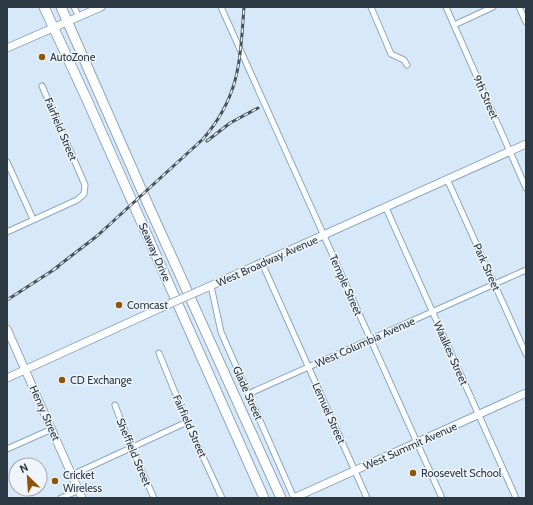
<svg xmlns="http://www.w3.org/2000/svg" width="533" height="505" viewBox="0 0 533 505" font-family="Cabin,sans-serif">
<rect width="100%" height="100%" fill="#d7e9f9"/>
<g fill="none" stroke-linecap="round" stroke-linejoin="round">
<defs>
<g id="street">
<polyline points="74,7 79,17"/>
<polyline points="221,7 442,498"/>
<polyline points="371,7 391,54 404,60 407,65"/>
<polyline points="446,7 526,188"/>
<polyline points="519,7 526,22"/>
<polyline points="454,25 493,7"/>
<polyline points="7,162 33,219"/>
<polyline points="447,179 526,354"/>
<polyline points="386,208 516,498"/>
<polyline points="7,232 77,200 84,194 85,185 42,86"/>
<polyline points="262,263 367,498"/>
<polyline points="211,286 221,332 294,498"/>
<polyline points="159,353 187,422 222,498"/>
<polyline points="248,394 526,270"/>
<polyline points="115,405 131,447 154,498"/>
<polyline points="7,449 52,429"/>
<polyline points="72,475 187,422"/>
<polyline points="61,498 79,490"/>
</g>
<g id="secondary">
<polyline points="7,48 101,7"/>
<polyline points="199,291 526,144"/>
<polyline points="7,329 82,498"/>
<polyline points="7,378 167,305"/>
<polyline points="294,498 526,393"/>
</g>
<g id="highway">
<polyline points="44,7 88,102 264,498"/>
<polyline points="61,7 146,200 281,498"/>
</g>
</defs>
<use href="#street" stroke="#8ba7c1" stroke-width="7"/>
<use href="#secondary" stroke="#8ba7c1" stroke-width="9"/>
<use href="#highway" stroke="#8ba7c1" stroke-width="11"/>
<use href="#street" stroke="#fff" stroke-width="5"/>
<use href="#secondary" stroke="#fff" stroke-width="7"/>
<use href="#highway" stroke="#fff" stroke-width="9"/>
<defs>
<g id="rail">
<polyline points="207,141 230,123 258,108"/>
<path d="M53 270 97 236 203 139C240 96 240 61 244 7"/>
<polyline points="7,300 58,267"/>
</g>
</defs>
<use href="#rail" stroke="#46535e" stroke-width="3"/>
<use href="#rail" stroke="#eff5fa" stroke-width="1.5" stroke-dasharray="4.5" stroke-linecap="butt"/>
<defs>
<polyline id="secondary-bridge" points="167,305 199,291"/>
</defs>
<use href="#secondary-bridge" stroke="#8ba7c1" stroke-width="9" stroke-linecap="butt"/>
<use href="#secondary-bridge" stroke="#fff" stroke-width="7"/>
</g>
<g fill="#8c5509" stroke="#eff5fa" stroke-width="1.5">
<circle cx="42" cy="57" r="4"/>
<circle cx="119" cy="305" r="4"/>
<circle cx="62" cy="380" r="4"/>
<circle cx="413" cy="473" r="4"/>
<circle cx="55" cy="481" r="4"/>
</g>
<g text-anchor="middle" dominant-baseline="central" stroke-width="3" stroke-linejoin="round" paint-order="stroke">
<g font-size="11" fill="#2c3842" stroke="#eff5fa" text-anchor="start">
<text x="50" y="57">AutoZone</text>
<text x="127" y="305">Comcast</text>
<text x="70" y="380">CD Exchange</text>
<text x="421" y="473">Roosevelt School</text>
<text x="63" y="475">Cricket<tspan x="63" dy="13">Wireless</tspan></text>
</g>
<g font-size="11" fill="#2c3842" stroke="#eff5fa">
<text transform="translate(486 97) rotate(66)">9th Street</text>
<text transform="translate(61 129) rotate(67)">Fairfield Street</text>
<text transform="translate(155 252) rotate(66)">Seaway Drive</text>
<text transform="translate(267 261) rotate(-24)">West Broadway Avenue</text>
<text transform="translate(487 267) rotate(66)">Park Street</text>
<text transform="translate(346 285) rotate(66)">Temple Street</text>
<text transform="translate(365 342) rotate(-24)">West Columbia Avenue</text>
<text transform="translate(451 353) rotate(66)">Waalkes Street</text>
<text transform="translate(248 393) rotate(66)">Glade Street</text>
<text transform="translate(45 413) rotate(66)">Henry Street</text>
<text transform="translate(329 413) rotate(66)">Lemuel Street</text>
<text transform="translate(190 426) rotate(66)">Fairfield Street</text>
<text transform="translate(410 446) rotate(-24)">West Summit Avenue</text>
<text transform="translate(134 452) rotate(67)">Sheffield Street</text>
</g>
</g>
<rect width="533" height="505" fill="none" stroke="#2c3842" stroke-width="16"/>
<g transform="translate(28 477) rotate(335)"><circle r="19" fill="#eff5fa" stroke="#a1a9b0"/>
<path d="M0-3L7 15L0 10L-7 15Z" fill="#8c5509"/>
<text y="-6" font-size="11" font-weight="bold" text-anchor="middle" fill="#2c3842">N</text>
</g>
</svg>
